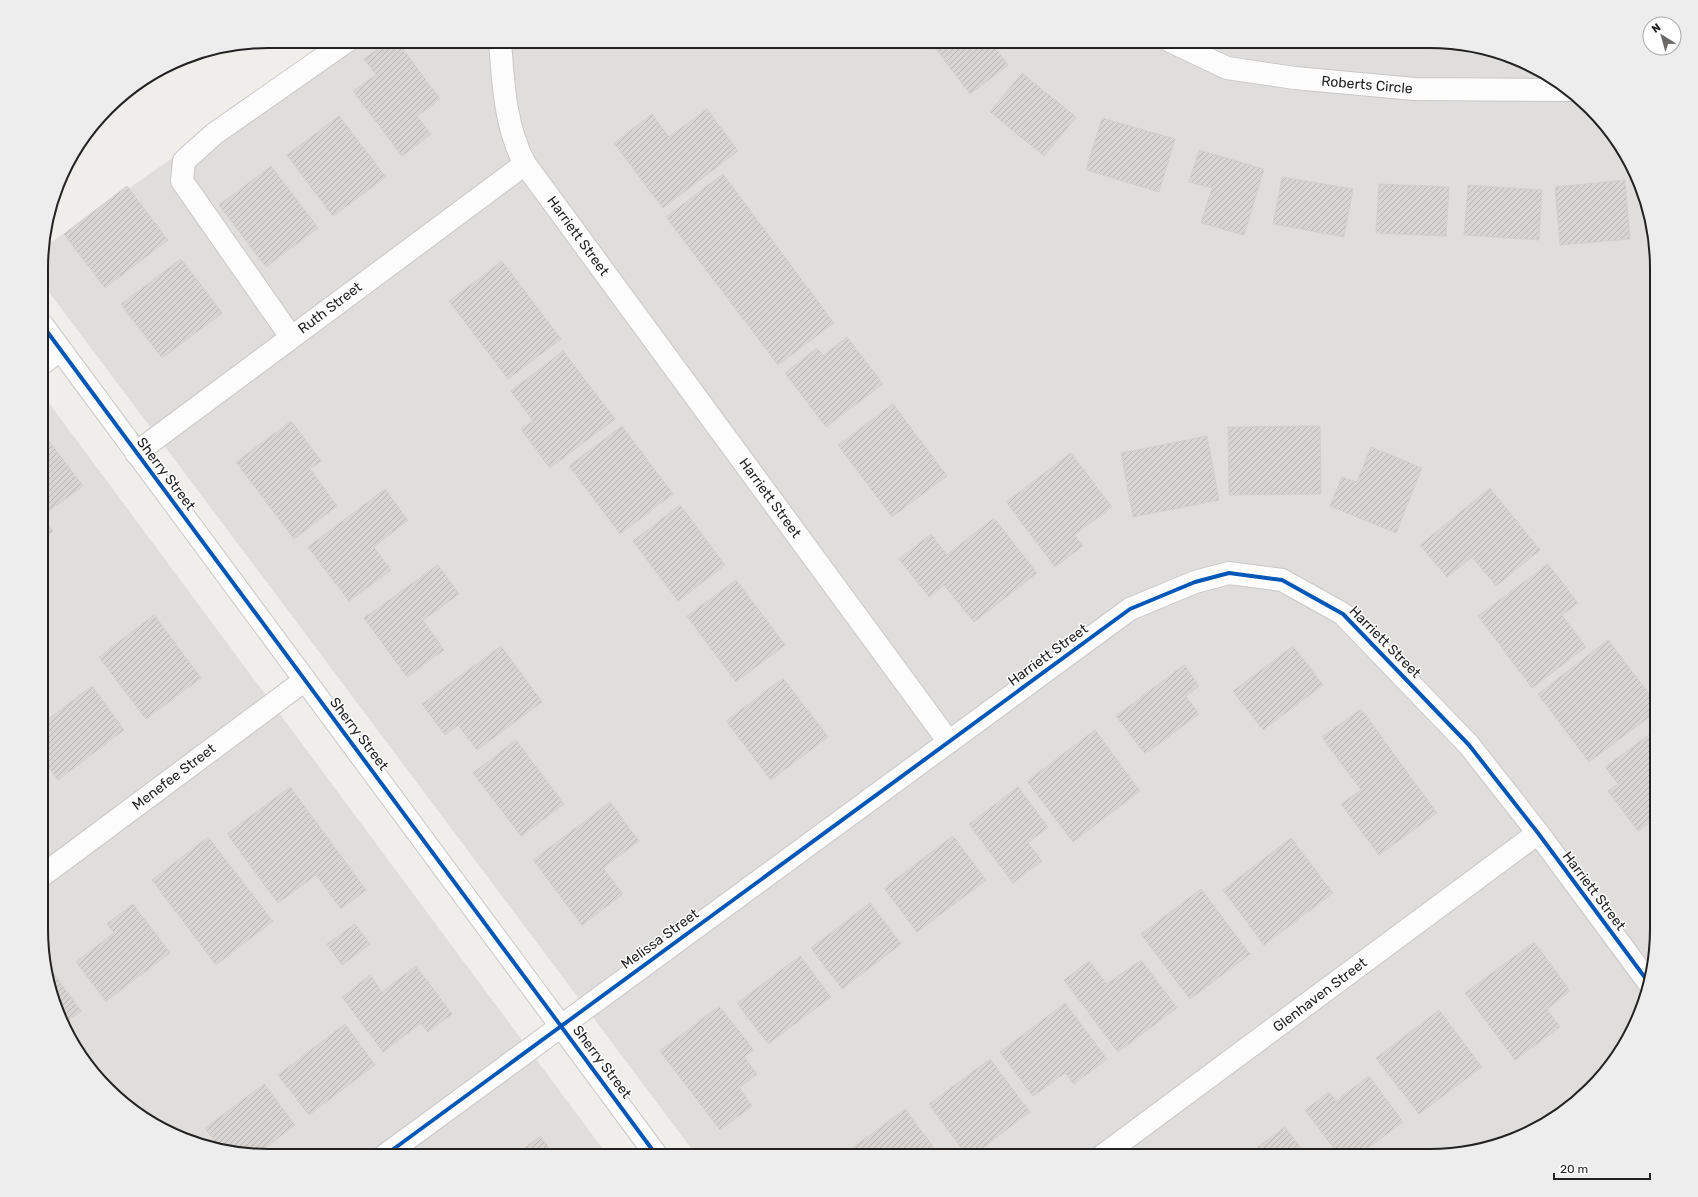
<svg xmlns="http://www.w3.org/2000/svg" width="1698" height="1197" viewBox="0 0 1698 1197" font-family="Rubik,sans-serif">
<defs>
<pattern id="building-hatch" width="6" height="6" patternUnits="userSpaceOnUse"><rect width="6" height="6" fill="#d7d4d2"/><path d="M-1 1l2-2M0 6l6-6M5 7l2-2" fill="none" stroke="#b8b6b4"/></pattern>
</defs>
<rect width="100%" height="100%" fill="#f0eeeb"/>
<g fill="#dfdedc">
<polygon points="341,41 1444,41 1503,53 1568,88 1627,155 1649,209 1657,254 1657,943 1645,1002 1610,1067 1579,1100 1530,1132 1488,1148 1430,1156 697,1156 43,284 43,248"/>
<polygon points="43,395 608,1156 254,1156 195,1144 130,1109 71,1042 43,958"/>
</g>
<g fill="url(#building-hatch)" stroke="#d3d0cc">
<polygon points="388,41 397,41 440,99 417,116 431,134 402,156 353,91 376,75 364,59"/>
<polygon points="930,41 990,41 1008,65 970,94"/>
<polygon points="1022,73 1076,117 1044,156 990,112"/>
<polygon points="707,109 738,151 663,208 614,143 652,114 669,137"/>
<polygon points="339,116 386,177 333,216 287,155"/>
<polygon points="1102,118 1175,139 1159,192 1086,170"/>
<polygon points="1199,150 1264,169 1244,235 1201,223 1212,188 1189,182"/>
<polygon points="271,166 318,228 266,267 219,205"/>
<polygon points="723,174 834,323 778,365 666,217"/>
<polygon points="1282,177 1353,189 1344,237 1273,224"/>
<polygon points="1625,180 1630,239 1560,245 1555,187"/>
<polygon points="1379,184 1449,187 1446,236 1376,233"/>
<polygon points="1468,185 1542,190 1539,240 1464,235"/>
<polygon points="127,186 168,240 105,288 64,234"/>
<polygon points="181,259 222,313 162,358 121,304"/>
<polygon points="502,261 561,339 508,379 449,301"/>
<polygon points="847,337 883,384 826,427 785,373 817,348 823,356"/>
<polygon points="563,351 615,419 550,468 521,429 533,421 511,391"/>
<polygon points="1657,367 1657,383 1654,368"/>
<polygon points="893,404 947,476 892,517 838,445"/>
<polygon points="291,421 321,461 310,469 337,506 294,539 236,462"/>
<polygon points="622,426 673,494 620,534 569,466"/>
<polygon points="1320,426 1321,494 1229,495 1228,427"/>
<polygon points="1207,436 1219,500 1133,517 1121,453"/>
<polygon points="49,441 83,486 43,515 43,446"/>
<polygon points="1371,447 1422,468 1396,533 1330,506 1342,477 1357,482"/>
<polygon points="1071,453 1112,507 1074,535 1083,546 1055,567 1006,502"/>
<polygon points="1490,488 1540,550 1496,586 1472,557 1447,577 1420,545"/>
<polygon points="385,489 408,520 374,547 391,570 349,601 308,547"/>
<polygon points="680,505 725,565 678,601 633,541"/>
<polygon points="43,518 53,531 43,538"/>
<polygon points="994,518 1037,573 974,622 944,585 929,597 899,559 931,534 947,555"/>
<polygon points="1548,564 1578,603 1562,615 1586,647 1532,688 1478,616"/>
<polygon points="438,565 459,594 423,620 444,650 407,677 364,618"/>
<polygon points="736,580 785,645 736,682 687,616"/>
<polygon points="154,615 201,678 146,719 99,657"/>
<polygon points="1608,640 1657,704 1657,711 1589,762 1538,694"/>
<polygon points="501,646 542,702 477,750 458,725 445,735 422,704"/>
<polygon points="1293,646 1323,685 1263,730 1233,691"/>
<polygon points="1184,665 1199,686 1186,696 1199,714 1145,754 1116,716"/>
<polygon points="783,678 828,737 771,780 726,721"/>
<polygon points="92,686 124,730 58,780 43,760 43,723"/>
<polygon points="1361,709 1437,813 1379,855 1341,804 1361,790 1322,737"/>
<polygon points="1657,729 1657,817 1638,831 1608,791 1618,784 1605,767"/>
<polygon points="1095,730 1140,791 1073,842 1027,781"/>
<polygon points="516,740 564,804 521,836 473,773"/>
<polygon points="290,787 366,890 341,909 316,875 278,903 227,834"/>
<polygon points="1018,787 1048,827 1028,843 1042,861 1013,883 969,824"/>
<polygon points="610,802 639,841 603,868 623,894 582,925 533,860"/>
<polygon points="953,836 986,880 917,932 884,888"/>
<polygon points="208,837 273,921 216,965 152,880"/>
<polygon points="1291,838 1333,893 1264,945 1223,890"/>
<polygon points="1657,842 1657,852 1652,846"/>
<polygon points="1201,889 1250,954 1190,999 1141,934"/>
<polygon points="870,903 901,944 842,989 811,948"/>
<polygon points="133,904 170,953 106,1001 76,962 114,933 107,924"/>
<polygon points="355,924 370,944 342,965 327,944"/>
<polygon points="1534,942 1570,991 1547,1009 1560,1027 1515,1060 1465,993"/>
<polygon points="800,956 831,997 768,1044 737,1003"/>
<polygon points="1141,960 1177,1008 1118,1052 1064,980 1089,961 1107,984"/>
<polygon points="416,966 452,1014 428,1032 421,1023 383,1052 342,997 370,975 382,992"/>
<polygon points="50,969 81,1011 65,1023 47,971"/>
<polygon points="1065,1003 1107,1059 1074,1084 1065,1073 1033,1096 1000,1052"/>
<polygon points="719,1006 754,1050 744,1057 757,1074 739,1088 752,1106 720,1130 660,1051"/>
<polygon points="1439,1010 1482,1067 1419,1114 1376,1058"/>
<polygon points="345,1024 375,1065 309,1115 278,1075"/>
<polygon points="990,1059 1030,1112 972,1156 967,1156 929,1104"/>
<polygon points="1369,1076 1403,1122 1357,1156 1340,1156 1305,1110 1329,1092 1336,1101"/>
<polygon points="264,1084 295,1125 255,1156 221,1149 205,1128"/>
<polygon points="905,1109 940,1156 849,1156 847,1152"/>
<polygon points="1285,1127 1307,1156 1246,1156"/>
<polygon points="540,1136 555,1156 514,1156"/>
</g>
<g fill="none" stroke-linecap="round" stroke-linejoin="round">
<defs>
<g id="minor">
<path d="M500 41C503 81 505 128 525 164L949 742"/>
<polyline points="1170,41 1227,68 1295,78 1414,89 1570,90"/>
<polyline points="43,326 657,1156"/>
<polyline points="291,337 182,181 184,161 214,134 347,41"/>
<polyline points="43,363 60,350"/>
<polyline points="136,453 525,164"/>
<polyline points="43,875 305,680"/>
<polyline points="384,1156 1130,609 1195,582 1229,573 1282,580 1343,614 1469,745 1538,833 1649,983"/>
<polyline points="1102,1156 1538,833"/>
</g>
</defs>
<use href="#minor" stroke="#c9c8c7" stroke-width="24"/>
<use href="#minor" stroke="#fdfcfc" stroke-width="22"/>
<defs>
<g id="cycleway">
<polyline points="43,326 657,1156"/>
<polyline points="384,1156 1130,609 1195,582 1229,573 1282,580 1343,614 1469,745 1538,833 1649,983"/>
</g>
</defs>
<use href="#cycleway" stroke="#fff" stroke-width="6"/>
<use href="#cycleway" stroke="#0057b8" stroke-width="4"/>
</g>
<g text-anchor="middle" dominant-baseline="central" stroke-width="3" stroke-linejoin="round" paint-order="stroke">
<g font-size="14" fill="#222" stroke="#fff">
<text transform="translate(1367 85) rotate(5)">Roberts Circle</text>
<text transform="translate(578 236) rotate(54)">Harriett Street</text>
<text transform="translate(330 308) rotate(-37)">Ruth Street</text>
<text transform="translate(166 474) rotate(53)">Sherry Street</text>
<text transform="translate(770 498) rotate(54)">Harriett Street</text>
<text transform="translate(1385 642) rotate(45)">Harriett Street</text>
<text transform="translate(1048 655) rotate(-36)">Harriett Street</text>
<text transform="translate(359 734) rotate(53)">Sherry Street</text>
<text transform="translate(174 777) rotate(-37)">Menefee Street</text>
<text transform="translate(1594 891) rotate(53)">Harriett Street</text>
<text transform="translate(660 939) rotate(-36)">Melissa Street</text>
<text transform="translate(1320 995) rotate(-37)">Glenhaven Street</text>
<text transform="translate(602 1062) rotate(53)">Sherry Street</text>
</g>
</g>
<path d="M0 0H1698V1197H0ZM268 48H1430A220 220 0 0 1 1650 268V929A220 220 0 0 1 1430 1149H268A220 220 0 0 1 48 929V268A220 220 0 0 1 268 48Z" fill="#ededed" fill-rule="evenodd"/>
<path fill="none" stroke="#222" stroke-width="2" d="M268 48H1430A220 220 0 0 1 1650 268V929A220 220 0 0 1 1430 1149H268A220 220 0 0 1 48 929V268A220 220 0 0 1 268 48Z"/>
<g transform="translate(1662 36) rotate(323)"><circle r="19" fill="#ffffff" stroke="#a7a7a7"/>
<path d="M0-3L7 15L0 10L-7 15Z" fill="#6a6968"/>
<text y="-6" font-size="11" font-weight="bold" text-anchor="middle" fill="#222222">N</text>
</g>
<path d="M1554 1173v6h96v-6" fill="none" stroke="#222222" stroke-width="2"/>
<text x="1560" y="1173" font-size="12" fill="#222222" stroke="#ffffff" stroke-width="3" paint-order="stroke">20 m</text>
</svg>
